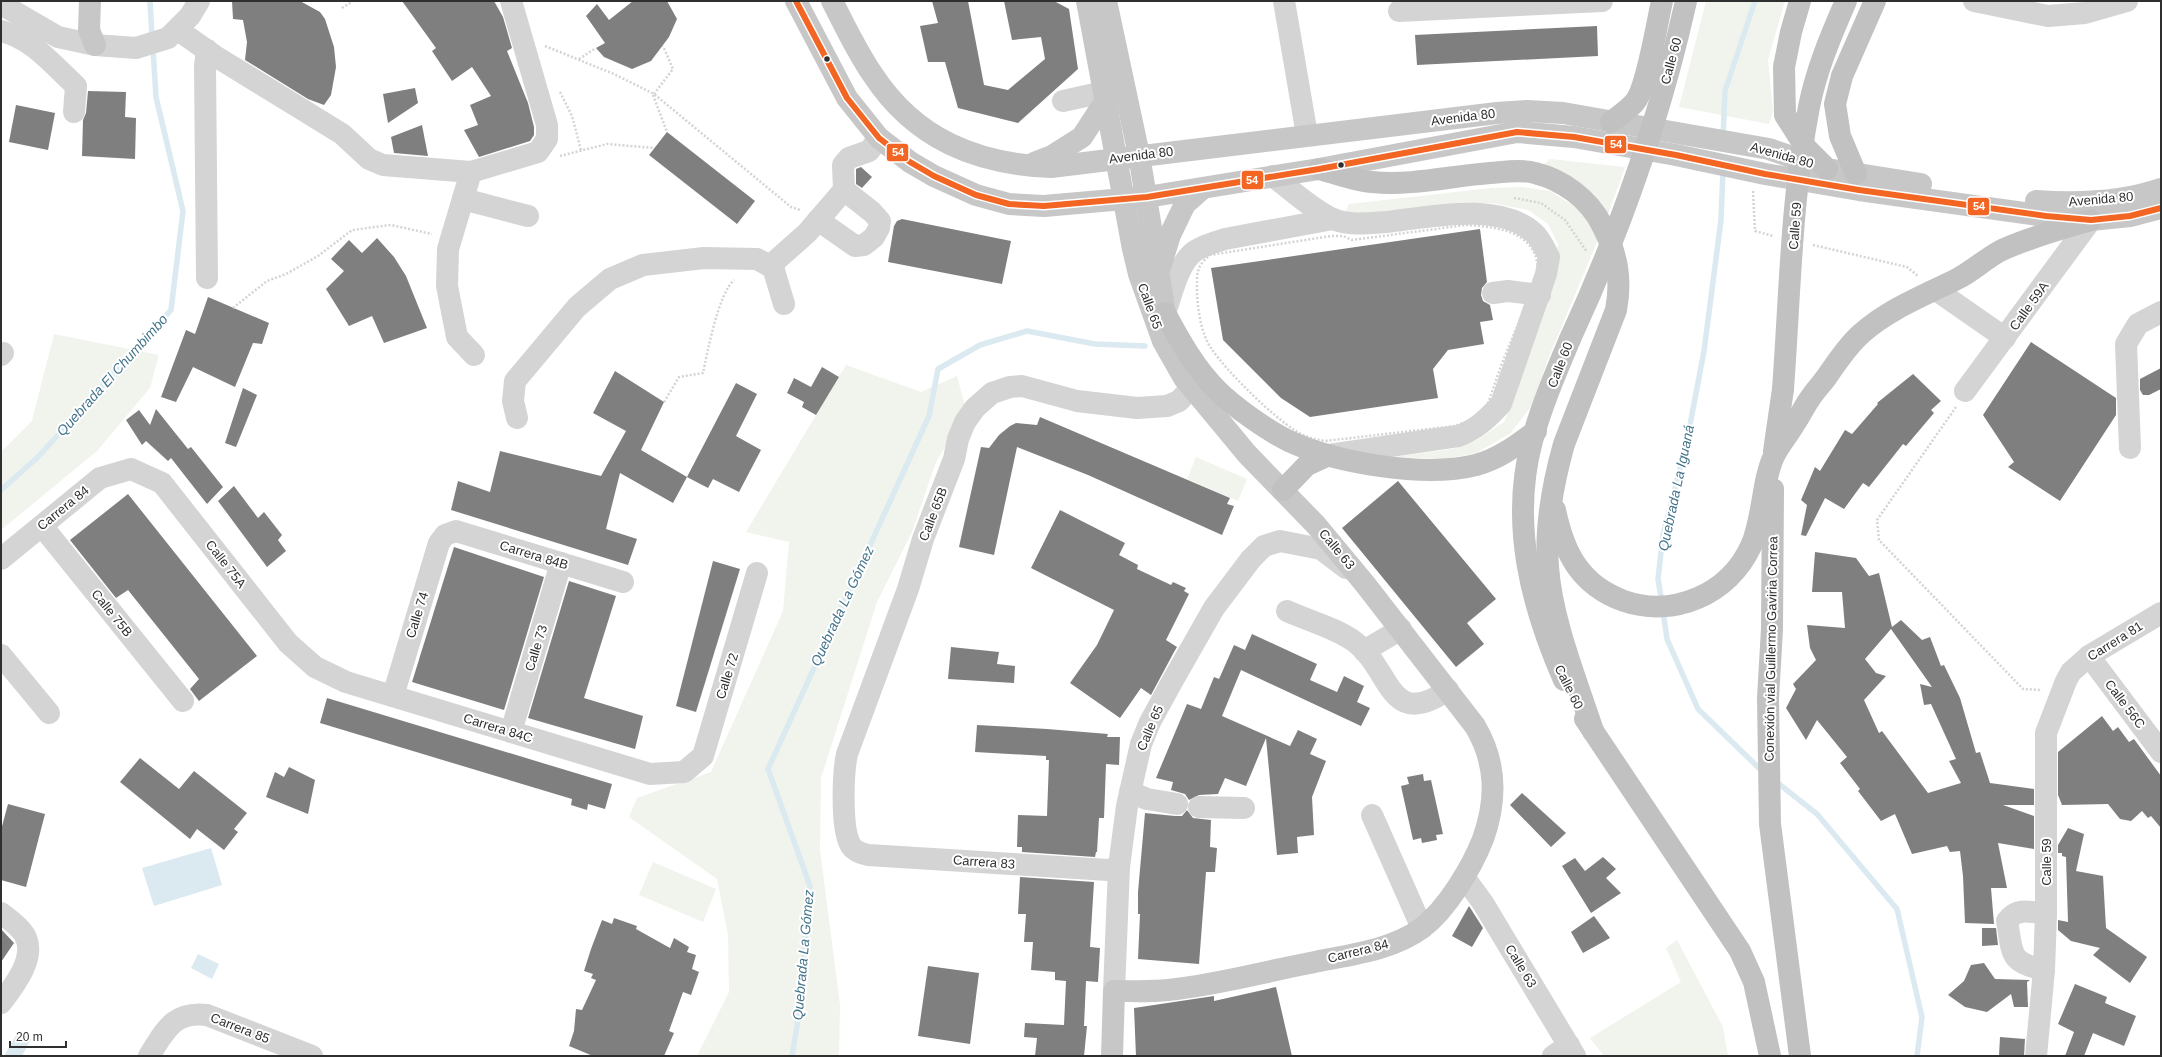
<svg xmlns="http://www.w3.org/2000/svg" width="2162" height="1057" viewBox="0 0 2162 1057" font-family="Helvetica,sans-serif">
<rect width="100%" height="100%" fill="#fff"/>
<g fill="#f1f4ed">
<polygon points="1706,1 1785,1 1768,60 1773,111 1769,124 1679,107"/>
<polygon points="1550,159 1625,167 1607,217 1542,166"/>
<polygon points="1522,187 1550,191 1580,210 1600,235 1548,359 1532,405 1511,433 1476,453 1445,459 1393,457 1451,449 1477,440 1504,422 1515,395 1555,270 1558,244 1548,224 1528,210 1491,203 1355,218 1346,211 1349,204 1491,188"/>
<polygon points="54,334 159,355 150,388 97,451 1,530 1,452 32,421"/>
<polygon points="846,365 921,392 957,376 967,413 936,462 912,532 877,602 821,778 820,850 840,1005 839,1056 697,1056 729,992 728,934 717,879 629,817 637,798 711,772 783,611 789,542 746,532"/>
<polygon points="1196,457 1247,479 1238,501 1187,479"/>
<polygon points="653,862 716,889 703,922 639,895"/>
<polygon points="1677,940 1723,1027 1728,1056 1604,1056 1590,1038 1681,982 1666,948"/>
</g>
<g fill="#dbe9f0">
<polygon points="211,848 222,885 154,906 142,868"/>
<polygon points="198,954 219,964 212,979 191,968"/>
<polygon points="18,1032 31,1039 22,1056 4,1056"/>
</g>
<g fill="none" stroke-linecap="round" stroke-linejoin="round">
<g stroke="#dbe9f0" stroke-width="5.5">
<polyline points="150,1 152,37"/>
<polyline points="1723,137 1725,91 1755,1"/>
<polyline points="1,490 38,457 171,310 183,211 156,97 153,48"/>
<polyline points="1662,603 1658,579 1663,535 1686,446 1704,351 1721,220 1723,170"/>
<polyline points="1663,611 1667,639 1698,709 1763,772"/>
<polyline points="1775,781 1817,814 1897,909 1922,1017 1917,1056"/>
<polyline points="792,1056 797,1026 810,886 768,769 929,416 938,369 980,345 1027,331 1095,344 1145,346"/>
</g>
</g>
<g fill="#7f7f7f" fill-rule="evenodd">
<polygon points="232,1 300,1 320,12 325,19 334,47 336,67 331,95 324,105 308,99 245,60 247,42 243,20 233,19"/>
<polygon points="402,1 494,1 503,17 512,48 507,51 528,103 534,127 534,135 530,141 479,157 464,130 478,125 470,105 491,96 472,67 452,81 432,51 436,48"/>
<polygon points="633,1 667,1 677,19 669,37 651,61 632,69 604,57 596,48 605,43 586,16 597,4 609,20"/>
<polygon points="932,1 968,1 984,85 1008,90 1045,59 1041,37 1012,40 1004,1 1054,1 1069,9 1078,69 1018,123 958,108 945,62 928,62 920,26 938,23"/>
<polygon points="1597,26 1598,56 1417,65 1415,35"/>
<polygon points="415,88 418,103 388,123 383,94"/>
<polygon points="88,91 126,92 125,117 136,118 135,159 82,156 83,120 86,113"/>
<polygon points="16,105 55,113 48,150 9,142"/>
<polygon points="422,125 428,156 394,153 391,137"/>
<polygon points="667,132 755,201 737,224 649,155"/>
<polygon points="861,167 872,177 862,188 856,184 856,169"/>
<polygon points="902,219 1011,241 1002,284 888,262 894,226 897,221"/>
<polygon points="1480,229 1487,282 1482,288 1481,295 1483,301 1490,305 1493,320 1480,322 1484,344 1448,350 1433,369 1438,398 1310,417 1281,398 1223,340 1211,268"/>
<polygon points="377,238 394,257 406,276 427,328 384,343 372,316 349,326 326,289 344,271 331,259 349,240 362,253"/>
<polygon points="208,297 269,323 262,344 253,343 235,387 193,367 176,402 161,397 186,330 195,334"/>
<polygon points="2031,342 2116,398 2116,415 2060,501 2008,467 2014,462 1983,415"/>
<polygon points="822,367 839,377 816,415 802,407 804,402 787,393 794,378 811,387"/>
<polygon points="2161,368 2161,389 2149,395 2143,395 2140,390 2140,379"/>
<polygon points="615,371 664,402 641,450 687,477 673,503 620,473 606,529 637,539 628,565 451,510 458,481 490,492 500,451 601,476 626,431 593,413"/>
<polygon points="1913,374 1941,401 1931,410 1934,413 1906,446 1903,444 1869,487 1863,483 1844,509 1825,498 1806,536 1801,535 1807,505 1801,500 1815,467 1820,471 1845,430 1852,434 1878,404 1877,403"/>
<polygon points="736,383 757,394 736,436 761,450 739,492 713,479 708,488 687,477"/>
<polygon points="243,388 257,395 236,447 225,443"/>
<polygon points="156,409 188,449 191,447 223,487 207,504 171,458 168,461 146,441 142,445 126,420 139,410 150,425"/>
<polygon points="1040,417 1230,498 1227,504 1234,506 1222,535 1088,475 1017,447 994,555 959,547 981,447 989,448 999,435 1010,426 1016,423 1037,425"/>
<polygon points="1398,481 1496,599 1467,623 1484,644 1456,667 1342,528"/>
<polygon points="234,486 258,518 264,512 282,535 278,540 286,551 267,567 218,501"/>
<polygon points="128,494 257,656 199,701 190,689 199,679 128,590 116,598 70,540"/>
<polygon points="1060,510 1125,543 1119,555 1138,565 1137,569 1171,585 1173,582 1186,588 1184,591 1189,594 1166,640 1177,647 1174,652 1151,695 1141,688 1120,718 1070,683 1097,645 1114,610 1031,568"/>
<polygon points="454,547 544,577 504,710 412,682"/>
<path d="M1815 552 1856 558 1869 576 1879 573 1892 627 1901 620 1922 640 1930 637 1941 666 1944 665 1960 698 1976 753 1980 752 1990 783 2034 789V805H2003L2034 816V849L1998 843 2007 888H1991L1994 924 1965 923 1963 876 1960 851 1950 852 1947 846 1912 854 1895 814 1881 821 1858 791 1860 789 1840 763 1847 757 1817 720 1806 740 1786 708 1796 689 1793 684 1816 660 1810 648 1807 625 1845 628 1842 592H1812ZM1891 629 1932 687 1920 684 1924 705 1931 704 1956 759 1949 761 1961 783 1928 793 1882 731 1879 733 1864 700 1886 676 1876 673 1865 659Z"/>
<polygon points="713,561 740,569 696,712 676,706"/>
<polygon points="569,581 616,596 584,698 643,716 635,749 528,718"/>
<polygon points="1252,634 1317,664 1310,680 1337,692 1344,676 1364,686 1357,702 1370,708 1361,726 1241,670 1222,716 1290,746 1298,730 1317,739 1310,754 1326,761 1312,797 1314,835 1297,837 1298,853 1277,855 1266,738 1246,786 1225,778 1218,794 1199,795 1189,800 1185,794 1171,790 1173,782 1156,778 1187,704 1201,709 1214,677 1219,679 1234,645 1245,650"/>
<polygon points="951,647 999,652 997,664 1015,666 1014,683 948,679"/>
<polygon points="327,698 612,784 605,809 588,804 587,810 571,805 572,799 320,723"/>
<polygon points="2102,716 2113,731 2118,727 2129,742 2134,739 2161,776 2161,828 2151,816 2148,818 2142,811 2131,821 2120,819 2108,804 2062,805 2058,795 2058,752"/>
<polygon points="977,725 1047,729 1108,734 1107,737 1120,737 1119,765 1106,764 1104,818 1099,818 1097,852 1096,852 1095,857 1022,852 1022,847 1017,847 1018,815 1047,816 1049,760 1046,760 1046,756 975,752"/>
<polygon points="140,758 179,789 194,771 247,813 234,829 238,832 224,850 197,829 190,839 120,782"/>
<polygon points="289,767 315,780 308,814 266,797 275,772 284,777"/>
<polygon points="1423,774 1424,781 1431,780 1443,834 1436,835 1437,840 1422,843 1421,838 1413,840 1401,786 1409,784 1407,777"/>
<polygon points="1522,793 1566,833 1551,847 1510,805"/>
<polygon points="8,804 45,814 26,887 1,880 1,830"/>
<polygon points="1187,810 1193,818 1211,820 1210,847 1217,848 1215,872 1206,872 1199,964 1138,959 1140,914 1138,914 1138,892 1145,813 1175,816 1182,816"/>
<polygon points="2068,828 2084,834 2076,871 2103,876 2106,928 2147,957 2130,983 2093,955 2100,948 2071,941 2058,930 2058,920 2068,922 2066,857 2062,856 2062,853 2058,853 2058,845"/>
<polygon points="1603,857 1616,869 1606,878 1621,893 1591,913 1562,866 1575,858 1585,871"/>
<polygon points="1020,877 1094,882 1090,947 1100,948 1098,982 1086,981 1084,1026 1087,1026 1084,1056 1035,1056 1037,1038 1024,1037 1025,1023 1064,1025 1066,981 1055,980 1055,972 1031,970 1033,942 1024,942 1026,914 1018,914"/>
<polygon points="1469,906 1483,928 1472,947 1452,936"/>
<polygon points="1594,916 1610,938 1583,953 1571,932"/>
<polygon points="614,918 637,926 636,929 670,948 674,938 689,947 687,952 696,955 692,969 699,972 691,995 683,992 669,1031 674,1033 664,1056 593,1056 569,1046 574,1031 576,1009 582,1010 596,980 591,978 593,974 584,971 591,949 602,920 612,924"/>
<polygon points="1982,928 1996,928 1998,945 1982,946"/>
<polygon points="1,929 14,943 1,962"/>
<polygon points="1984,963 1995,979 2030,980 2027,982 2028,1007 2014,1007 2011,994 1987,1012 1965,1007 1948,995 1964,981 1971,965"/>
<polygon points="928,966 979,973 970,1044 918,1036"/>
<polygon points="2075,984 2107,997 2105,1003 2136,1016 2124,1046 2093,1033 2084,1056 2065,1056 2074,1032 2058,1024"/>
<polygon points="1276,987 1292,1056 1136,1056 1134,1008 1214,996 1214,1001"/>
<polygon points="2000,1037 2025,1039 2024,1056 1999,1056"/>
</g>
<g fill="none" stroke-linecap="round" stroke-linejoin="round">
<g stroke="#d4d4d4" stroke-width="2.5" stroke-dasharray="2 2" stroke-linecap="butt">
<polyline points="342,8 353,1"/>
<polyline points="545,46 614,74 654,94 791,207 800,210"/>
<polyline points="579,59 596,48"/>
<polyline points="560,92 572,116 581,150"/>
<polyline points="654,94 673,69 663,46"/>
<polyline points="653,95 667,132"/>
<polyline points="560,156 607,144 654,148"/>
<polyline points="1753,191 1755,231 1773,236"/>
<polyline points="1514,198 1541,203 1565,220 1587,252"/>
<path d="M1466 225C1501 227 1540 232 1538 276L1502 363 1486 409 1476 418 1455 426 1325 441C1314 439 1305 437 1296 431 1272 416 1227 372 1211 348 1201 333 1198 311 1197 293 1197 275 1195 267 1210 255L1331 236H1343L1352 240Z"/>
<polyline points="1813,245 1907,267 1918,276"/>
<polyline points="233,308 267,281 286,274 318,256 352,230 391,225 432,234"/>
<path d="M664 402 679 377 703 373C708 350 718 295 734 280"/>
<polyline points="1956,407 1877,520 1879,540 2023,689 2042,690"/>
</g>
<g stroke="#d4d4d4" stroke-width="22">
<polyline points="1284,1 1307,135"/>
<polyline points="1974,1 2048,16 2085,13 2127,1"/>
<polyline points="1,4 58,37 95,45 136,48 168,38 190,16 199,1"/>
<polyline points="1399,11 1602,1"/>
<polyline points="178,30 215,56 342,134 369,159 383,165 471,172 538,152 547,139 547,125 511,1"/>
<path d="M1 31C33 39 52 64 76 86L74 112"/>
<polyline points="207,50 205,66 207,278"/>
<polyline points="1063,101 1104,92"/>
<polyline points="471,172 448,249 447,286 457,337 474,355"/>
<path d="M1273 176C1291 190 1313 210 1333 219 1350 226 1370 223 1387 222 1430 217 1500 201 1535 234 1541 240 1545 249 1549 257L1546 274 1501 404C1488 418 1476 430 1458 436L1329 455"/>
<polyline points="463,199 528,216"/>
<polyline points="818,220 855,246 864,245 874,237 879,228 880,221 872,212 844,190"/>
<polyline points="772,264 784,304"/>
<polyline points="1936,290 2005,338"/>
<polyline points="1493,293 1508,291 1540,295"/>
<path d="M1165 313C1172 294 1178 263 1195 251 1204 245 1215 242 1225 239L1333 219"/>
<polyline points="1,355 3,353"/>
<polyline points="1965,391 2091,220"/>
<polyline points="517,418 513,401 515,381 577,307 610,279 643,265 704,258 757,259 768,265 772,264 807,233 844,190 843,165 849,158 869,151 879,138"/>
<polyline points="2130,448 2126,344 2138,324 2161,312"/>
<polyline points="42,526 183,701"/>
<polyline points="1,559 100,478 131,469 162,483 288,643 315,667 346,682 650,774 684,772 703,756 757,573"/>
<path d="M1287 611C1309 621 1336 628 1355 642 1392 670 1388 731 1448 690"/>
<polyline points="1364,651 1401,629"/>
<polyline points="1,655 49,713"/>
<polyline points="2089,656 2161,752"/>
<polyline points="393,696 439,543 445,535 456,531 623,582"/>
<polyline points="511,732 561,563"/>
<polyline points="1130,792 1147,799 1177,804"/>
<polyline points="1199,807 1244,808"/>
<polyline points="1372,815 1422,928"/>
<path d="M1119 867 1108 870 868 855C861 853 853 851 850 844 841 827 843 773 847 754L908 589 923 539 954 459 958 439 965 422 975 408 992 393 1010 387 1022 386 1077 401 1137 408 1167 406 1179 401 1191 388"/>
<polyline points="1464,877 1483,903 1575,1056"/>
<path d="M1 913C9 919 18 925 24 934 38 956 14 986 1 1003"/>
<path d="M2044 970C2008 962 2013 954 2007 921 2017 907 2031 912 2046 914"/>
<polyline points="1114,991 1119,867 1127,806 1141,744 1150,722 1173,680 1214,608 1251,559 1264,546 1280,541 1321,549 1346,568"/>
<path d="M149 1056C165 1031 173 1011 207 1015L312 1056"/>
<polyline points="1553,1056 1569,1045"/>
<polyline points="2036,1056 2044,970 2046,914 2046,733 2066,681 2071,672 2089,656 2161,613"/>
</g>
<g stroke="#c7c7c7" stroke-width="22">
<polyline points="90,1 89,30 95,45"/>
<polyline points="796,1 847,98 879,138 910,162 934,176 976,195 1009,204 1044,206 1147,197 1319,169 1517,132 1574,137 1676,155 1765,174 1859,190 2046,216 2091,220 2130,216 2161,208"/>
<path d="M832 1C845 26 857 52 873 75 915 139 976 164 1051 167L1497 113 1527 111 1563 113 1769 149 1827 169 1921 184"/>
<path d="M1087 1 1133 249 1139 274 1163 341 1184 378 1247 454 1316 525 1365 584 1475 726C1497 763 1497 800 1483 839 1471 869 1447 909 1422 928 1391 951 1347 955 1310 963 1263 972 1216 985 1168 990 1150 992 1132 991 1114 991L1112 1056"/>
<polyline points="1106,1 1139,155 1165,313 1164,324"/>
<polyline points="1034,163 1052,156 1082,137 1106,100"/>
<path d="M2036 201C2078 204 2121 203 2161 189"/>
<polyline points="1160,267 1170,235 1185,204 1203,188"/>
</g>
<g stroke="#c1c1c1" stroke-width="22">
<polyline points="1800,1 1791,32 1784,67 1785,115 1806,148 1827,169"/>
<path d="M1611 122C1619 116 1628 110 1635 102 1647 87 1657 23 1662 1"/>
<path d="M1319 169C1336 173 1355 181 1372 182 1411 186 1451 176 1490 173 1504 172 1521 169 1535 173 1563 180 1589 199 1602 225 1617 253 1622 279 1616 310L1564 444C1553 483 1545 526 1548 567 1552 621 1576 679 1593 731"/>
<polyline points="1856,174 1840,136 1835,104 1842,76 1875,1"/>
<path d="M1165 313C1180 341 1195 368 1217 390 1234 407 1268 431 1289 441 1336 463 1425 478 1476 465 1499 459 1517 445 1536 431"/>
<polyline points="1774,451 1783,389"/>
<polyline points="1773,489 1772,629 1768,698 1770,824 1800,1056"/>
<polyline points="1283,490 1307,465 1329,455"/>
<path d="M1555 510C1564 553 1580 585 1624 601 1674 618 1729 594 1751 546 1763 521 1762 480 1774 456 1780 444 1789 434 1795 423 1800 416 1804 407 1809 400 1815 390 1824 382 1830 372 1840 358 1849 344 1862 333 1889 309 1925 295 1957 279 1973 271 1986 258 2002 250 2030 237 2061 229 2091 220"/>
<path d="M1564 680C1531 605 1510 523 1532 441 1541 407 1556 372 1570 339"/>
<polyline points="1585,719 1740,951 1754,982 1770,1056"/>
</g>
<g stroke="#c1c1c1" stroke-width="22">
<path d="M1570 339C1620 231 1660 118 1686 1"/>
<path d="M1783 389C1790 295 1791 199 1809 107 1816 71 1831 35 1846 1"/>
</g>
<defs>
<polyline id="bus-1" points="796,1 847,98 879,138 910,162 934,176 976,195 1009,204 1044,206 1147,197 1319,169 1517,132 1574,137 1676,155 1765,174 1859,190 2046,216 2091,220 2130,216 2161,208"/>
</defs>
<use href="#bus-1" stroke="#fff" stroke-width="9"/>
<use href="#bus-1" stroke="#f26522" stroke-width="6"/>
</g>
<g fill="#2f2f2f" stroke="#fff" stroke-width="1.5">
<circle cx="827" cy="59" r="3.5"/>
<circle cx="1341" cy="165" r="3.5"/>
</g>
<g text-anchor="middle" dominant-baseline="central" stroke-width="4" stroke-linejoin="round" paint-order="stroke">
<g font-size="13" fill="#2f2f2f" stroke="#fff">
<text transform="translate(1671 61) rotate(-75)">Calle 60</text>
<text transform="translate(1463 117) rotate(-7)">Avenida 80</text>
<text transform="translate(1141 155) rotate(-7)">Avenida 80</text>
<text transform="translate(1782 155) rotate(16)">Avenida 80</text>
<text transform="translate(2101 199) rotate(-5)">Avenida 80</text>
<text transform="translate(1795 226) rotate(-86)">Calle 59</text>
<text transform="translate(1150 306) rotate(70)">Calle 65</text>
<text transform="translate(2029 306) rotate(-54)">Calle 59A</text>
<text transform="translate(1560 365) rotate(-69)">Calle 60</text>
<text transform="translate(63 508) rotate(-39)">Carrera 84</text>
<text transform="translate(933 514) rotate(-69)">Calle 65B</text>
<text transform="translate(1337 549) rotate(50)">Calle 63</text>
<text transform="translate(534 555) rotate(17)">Carrera 84B</text>
<text transform="translate(226 564) rotate(52)">Calle 75A</text>
<text transform="translate(112 613) rotate(51)">Calle 75B</text>
<text transform="translate(417 615) rotate(-73)">Calle 74</text>
<text transform="translate(2115 641) rotate(-32)">Carrera 81</text>
<text transform="translate(536 648) rotate(-73)">Calle 73</text>
<text transform="translate(1771 649) rotate(-89)">Conexión vial Guillermo Gaviria Correa</text>
<text transform="translate(727 676) rotate(-73)">Calle 72</text>
<text transform="translate(1569 687) rotate(63)">Calle 60</text>
<text transform="translate(2125 704) rotate(53)">Calle 56C</text>
<text transform="translate(498 728) rotate(17)">Carrera 84C</text>
<text transform="translate(1150 728) rotate(-67)">Calle 65</text>
<text transform="translate(984 862) rotate(4)">Carrera 83</text>
<text transform="translate(2046 862) rotate(-90)">Calle 59</text>
<text transform="translate(1358 951) rotate(-14)">Carrera 84</text>
<text transform="translate(1521 966) rotate(59)">Calle 63</text>
<text transform="translate(240 1028) rotate(21)">Carrera 85</text>
</g>
<g font-size="14" font-style="italic" fill="#44748b" stroke="#fff">
<text transform="translate(112 375) rotate(-48)">Quebrada El Chumbimbo</text>
<text transform="translate(1676 488) rotate(-78)">Quebrada La Iguaná</text>
<text transform="translate(842 606) rotate(-65)">Quebrada La Gómez</text>
<text transform="translate(803 955) rotate(-85)">Quebrada La Gómez</text>
</g>
</g>
<g stroke="#fff" stroke-width="1.5">
<rect x="1604" y="135" width="23" height="19" rx="4" fill="#f26522"/>
<rect x="886" y="143" width="23" height="19" rx="4" fill="#f26522"/>
<rect x="1241" y="170" width="23" height="20" rx="4" fill="#f26522"/>
<rect x="1967" y="197" width="23" height="19" rx="4" fill="#f26522"/>
</g>
<g font-size="11" text-anchor="middle" font-weight="bold" fill="#fff">
<text x="1616" y="148">54</text>
<text x="898" y="156">54</text>
<text x="1252" y="184">54</text>
<text x="1979" y="210">54</text>
</g>
<rect width="2162" height="1057" fill="none" stroke="#2f2f2f" stroke-width="4"/>
<path d="M10 1041v6h56v-6" fill="none" stroke="#2f2f2f" stroke-width="2"/>
<text x="16" y="1041" font-size="12" fill="#2f2f2f" stroke="#ffffff" stroke-width="3" paint-order="stroke">20 m</text>
</svg>
